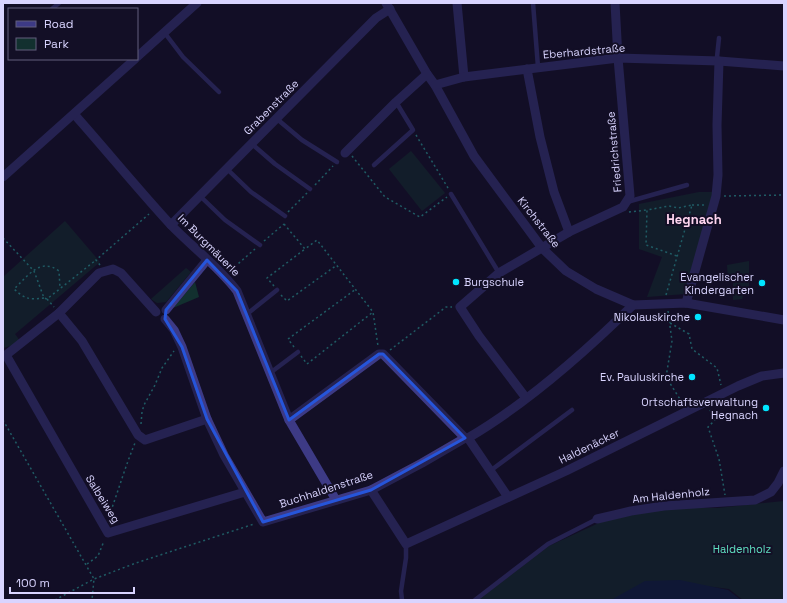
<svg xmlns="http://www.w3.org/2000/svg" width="787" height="603" viewBox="0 0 787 603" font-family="'Space Grotesk',sans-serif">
<rect width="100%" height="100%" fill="#130f26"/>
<g fill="#12302f">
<polygon points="411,151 445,193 422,211 389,169"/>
<polygon points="699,192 712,192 715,198 685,294 647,297 662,257 639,249 639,204"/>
<polygon points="65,221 100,262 15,334 20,341 18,344 3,348 3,277"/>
<polygon points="749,261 749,294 744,293 742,299 733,300 733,279 728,279 727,265"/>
<polygon points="186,268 191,272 166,302 157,303 151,299"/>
<polygon points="195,282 199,297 173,308"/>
<polygon points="784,501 784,600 743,600 729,589 690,584 629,600 478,600 549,546 601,522 664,508 718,508"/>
</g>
<polygon fill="#0c2248" points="680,580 728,590 741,600 611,600 645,581"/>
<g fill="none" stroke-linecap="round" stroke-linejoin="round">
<g stroke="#2fb8b0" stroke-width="1.5" stroke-dasharray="2 3" stroke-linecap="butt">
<polyline points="416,135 448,188"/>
<polyline points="352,156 385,197 420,217 447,197"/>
<polyline points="315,185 333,166"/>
<polyline points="724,196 784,195"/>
<polyline points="692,205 704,205"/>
<polyline points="288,212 307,193"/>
<polyline points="629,212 647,210"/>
<polyline points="284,224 305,249 317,240 373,312 378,346"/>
<polyline points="3,238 34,271 44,298 47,299 96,260"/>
<polyline points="264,241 284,224"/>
<polyline points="100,265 96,260 149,214"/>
<polyline points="231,270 255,249"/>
<polyline points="274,286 267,278 305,249"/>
<polyline points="281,295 287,301 337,265"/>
<polyline points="666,295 692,205 678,208 669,206 647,210 646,245 677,256"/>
<path d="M44 298C29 300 25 299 14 289 28 276 40 257 59 271L60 288"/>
<polyline points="47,299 54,307"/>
<polyline points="668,311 672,341 666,377 683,404"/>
<polyline points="670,323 689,334 692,349 717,368 721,385"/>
<polyline points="294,347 288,339 356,289"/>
<polyline points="390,350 446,307 452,307"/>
<polyline points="301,356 307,364 373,312"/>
<polyline points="710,410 715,420 708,427 719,459 725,495"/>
<polyline points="3,420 94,579 92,600"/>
<polyline points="141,424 142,412 144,405 155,385 162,368 174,351"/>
<path d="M109 516C118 492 125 467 135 443"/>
<polyline points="87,564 98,556 104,541"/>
<polyline points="55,600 94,579 136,563 254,524"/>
</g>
<g stroke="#3d3a85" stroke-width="4.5">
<polyline points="533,3 538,67"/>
<polyline points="52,9 59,3"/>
<polyline points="164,32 183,57 219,92"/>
<polyline points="719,38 717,57 719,61"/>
<polyline points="277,119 302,140 337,162"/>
<polyline points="252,144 275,164 310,189"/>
<polyline points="374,165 413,130 396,102"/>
<polyline points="227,169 251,192 285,216"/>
<polyline points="451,194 499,273"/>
<polyline points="200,196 225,220 260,245"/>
<polyline points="627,202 687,185"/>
<polyline points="247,314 277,290"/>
<polyline points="270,373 298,352"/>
<polyline points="490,471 572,410"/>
<polyline points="402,600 401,591 406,558 406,544"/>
<polyline points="475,600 548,544 597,519"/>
</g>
<g stroke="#3d3a85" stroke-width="9">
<polyline points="386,3 427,74 435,85 474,156 542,248 566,271 596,289 633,305 686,303 784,320"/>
<polyline points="457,3 464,77"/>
<polyline points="137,57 197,3"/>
<polyline points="527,69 540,137 554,192 569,232"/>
<polyline points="435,85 464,77 618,58 719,61 784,66"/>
<path d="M74 114C106 150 137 188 170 224 192 247 218 266 237 291L289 420 336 500"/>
<polyline points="345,153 396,102 427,74"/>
<polyline points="3,177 135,59"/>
<polyline points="171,225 376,18 390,9"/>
<polyline points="686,303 716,196 718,175 717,125 719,61"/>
<polyline points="166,310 207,260"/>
<polyline points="59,313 82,341 138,435 145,440 207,419"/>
<path d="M165 319 174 330 182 347 207 419 224 455 263 522 371 490 422 463 465 438H468C528 403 584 353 633 305"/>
<polyline points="6,355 108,533 245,492"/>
<polyline points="6,355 59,313 99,273 113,269 121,273 156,312"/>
<polyline points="526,398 479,336 460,307 499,273 569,232 623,207 630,196 618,58 615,3"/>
<polyline points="289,420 379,354 383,354 465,438"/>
<polyline points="468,438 508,497"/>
<polyline points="371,490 406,544 566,471 738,386 762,376 784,373"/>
<polyline points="597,519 631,511 664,506 755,500 771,492 778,483 784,471"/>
</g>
</g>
<path d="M0 0H787V603H0ZM207 260 237 291 289 420 379 354H383L465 438 371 490 263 522 207 419 182 347 165 319 166 310Z" fill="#130f26" fill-opacity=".55" fill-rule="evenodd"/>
<path fill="none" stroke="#2655da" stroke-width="3" stroke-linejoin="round" d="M207 260 237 291 289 420 379 354H383L465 438 371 490 263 522 207 419 182 347 165 319 166 310Z"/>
<g fill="#00e5ff" stroke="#130f26" stroke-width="1.5">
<circle cx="456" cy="282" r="4"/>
<circle cx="762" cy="283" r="4"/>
<circle cx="698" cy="317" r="4"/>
<circle cx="692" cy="377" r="4"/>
<circle cx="766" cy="408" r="4"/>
</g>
<g text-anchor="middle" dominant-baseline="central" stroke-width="4" stroke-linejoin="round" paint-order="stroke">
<g font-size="11" fill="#d9d4ff" stroke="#130f26">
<text transform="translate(584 51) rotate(-5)">Eberhardstraße</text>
<text transform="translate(271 107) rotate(-45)">Grabenstraße</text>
<text transform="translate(614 152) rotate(-95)">Friedrichstraße</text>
<text transform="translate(539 222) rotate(52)">Kirchstraße</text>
<text transform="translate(209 245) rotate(45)">Im Burgmäuerle</text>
<text transform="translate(589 446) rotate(-26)">Haldenäcker</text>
<text transform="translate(326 489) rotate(-18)">Buchhaldenstraße</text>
<text transform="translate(671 495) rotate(-6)">Am Haldenholz</text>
<text transform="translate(103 499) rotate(58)">Salbeiweg</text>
</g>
<g font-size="11" fill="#d9d4ff" stroke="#130f26" text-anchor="end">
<text x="754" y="277">Evangelischer<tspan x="754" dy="13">Kindergarten</tspan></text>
<text x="464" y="282" text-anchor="start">Burgschule</text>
<text x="690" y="317">Nikolauskirche</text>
<text x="684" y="377">Ev. Pauluskirche</text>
<text x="758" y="402">Ortschaftsverwaltung<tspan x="758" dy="13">Hegnach</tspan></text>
</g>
<g font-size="11" fill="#5fe0c0" stroke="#130f26">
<text x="742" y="549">Haldenholz</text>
</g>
<g font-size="13" font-weight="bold" fill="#ffd6f0" stroke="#130f26">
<text x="694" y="219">Hegnach</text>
</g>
</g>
<rect width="787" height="603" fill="none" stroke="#d9d4ff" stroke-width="8"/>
<rect x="8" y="8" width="130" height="52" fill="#130f26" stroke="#625e7d"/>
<rect x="16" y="21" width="20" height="6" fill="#3d3a85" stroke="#625e7d"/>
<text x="44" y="28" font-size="12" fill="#d9d4ff">Road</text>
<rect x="16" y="38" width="20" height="12" fill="#12302f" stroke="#625e7d"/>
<text x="44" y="48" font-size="12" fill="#d9d4ff">Park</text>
<path d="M10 587v6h124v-6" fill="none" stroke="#d9d4ff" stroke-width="2"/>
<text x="16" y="587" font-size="12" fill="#d9d4ff" stroke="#130f26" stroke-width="3" paint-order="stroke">100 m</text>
</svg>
